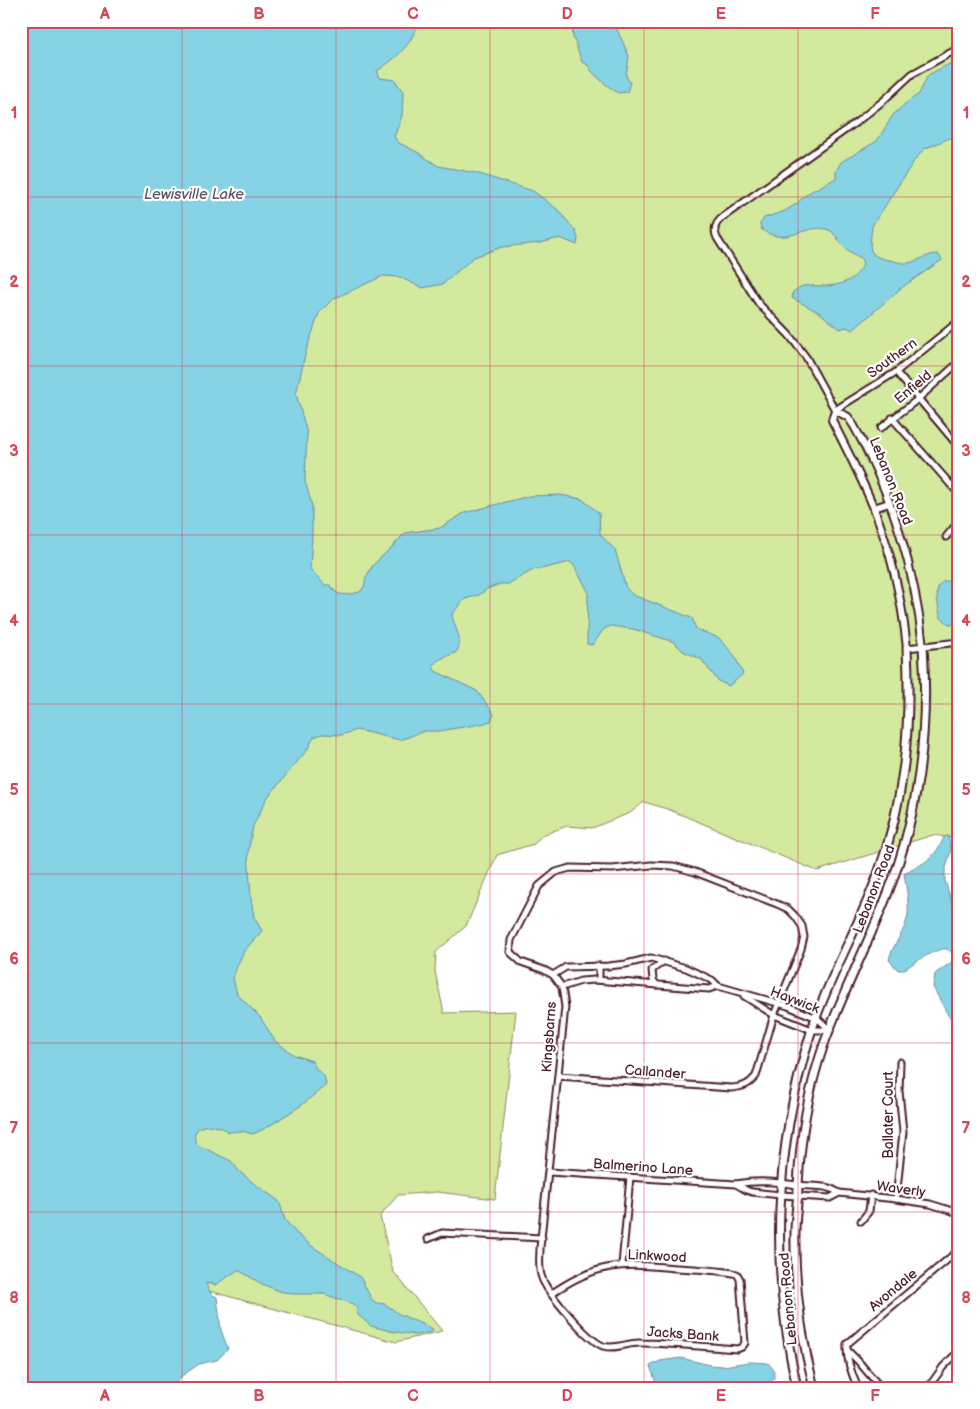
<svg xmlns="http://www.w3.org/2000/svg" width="980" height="1409" viewBox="0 0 980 1409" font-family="'Balsamiq Sans',sans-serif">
<rect width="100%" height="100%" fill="#fff"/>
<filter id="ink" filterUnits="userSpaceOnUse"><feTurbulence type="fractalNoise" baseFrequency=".02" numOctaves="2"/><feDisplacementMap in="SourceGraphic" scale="10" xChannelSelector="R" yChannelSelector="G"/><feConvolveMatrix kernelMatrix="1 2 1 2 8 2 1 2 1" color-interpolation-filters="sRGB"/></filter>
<g filter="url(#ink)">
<polygon fill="#d2e99e" stroke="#8e8464" points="167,21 959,21 959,839 933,835 817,871 670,810 644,802 630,813 592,828 567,826 542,835 534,844 497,855 466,926 436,952 435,971 444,1013 516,1011 495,1199 437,1192 398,1195 380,1216 393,1271 442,1331 396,1342 132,1270"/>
<g fill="#86d3e5" stroke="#6e8b9b">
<path d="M21 21H416C415 25 416 30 414 33 407 49 391 62 377 71L380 78 395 80 403 92 402 116 394 137 399 143 417 152 438 166 476 173 533 191 557 209 575 230 578 238 577 245 560 238 540 243 502 247 474 257 443 284 423 288 399 277 383 276 333 299 319 313 306 351 296 394 307 433 305 481 312 506V535L310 569 325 585H330C338 598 346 595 360 592L364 587 366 577 373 565 391 548 405 533 440 528 464 513 529 496 560 495 582 499 599 513 600 534 615 550 626 588 633 595 692 618 696 629 719 638 734 655 743 674 729 686 718 681 701 659 683 651 674 642 633 629 611 626 604 629 592 645 587 644 588 591 573 564 570 562 541 569H535L508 584H500L487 589 479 595 465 599 452 614C453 626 466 643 455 653 451 655 447 656 443 658 439 659 436 662 433 665L435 671 477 691 494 714 491 721 481 724 439 731H424L400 740 357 730 341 735 322 734 314 737 307 750 267 798 253 826 248 853 251 898 254 917 262 931 244 951 237 966 233 978 237 994 260 1017 275 1041 294 1055 312 1061 317 1070 324 1076 326 1085 303 1104 266 1128 253 1134 242 1131 229 1132 220 1127 207 1125 198 1128 194 1135 196 1144 231 1161 240 1172 252 1182 279 1201 285 1220 297 1234 313 1247 360 1277 372 1300 377 1303 385 1304 399 1314 433 1329 431 1332 416 1335 390 1331 371 1326 357 1314V1308L353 1304 324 1294H293L279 1291 262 1284 238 1270 215 1285 206 1283C208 1290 211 1295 217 1297L221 1330 228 1349 217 1360 199 1364 183 1375 171 1388H21Z"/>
<path d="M571 21H612L614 23 629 56 626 76 630 83 627 92 618 93C609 87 591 74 588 65L582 62 573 37Z"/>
<path d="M959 59V134L924 149 914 161 872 226C870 247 865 256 889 260 895 261 903 264 908 263 919 261 927 254 938 254L942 260 901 288 853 330 846 327 840 329 820 313 792 298 793 292C796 290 800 286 804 286 810 285 817 286 824 286 840 286 857 280 863 264L861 258C855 255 850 252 845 248 838 241 835 231 826 229 803 224 787 247 762 230L760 224 764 218 785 211 796 204 808 193 836 178V171L841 162 877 141 893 115 906 103 919 94 928 75Z"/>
<path d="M944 581H950L959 586V625L949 624 940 617C939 605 932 588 944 581Z"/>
<path d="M948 836 951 850 945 872V881L952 903 959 912 957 944 959 947V1028L948 1015 933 987 935 974 953 961 954 957C952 954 950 949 946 949 937 947 911 965 903 970H898L889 960C892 944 907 931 908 913 909 901 906 887 904 874 924 863 935 859 944 837Z"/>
<polygon points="681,1358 710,1365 723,1366 749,1362 768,1363 774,1370 774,1379 767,1385 735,1386 729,1388 658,1388 650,1366 660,1361"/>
</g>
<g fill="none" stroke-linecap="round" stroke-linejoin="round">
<defs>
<g id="minor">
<path d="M959 48 912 74 883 101 858 121 723 217C715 223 713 229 717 238L759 304 789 335 806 357 835 410 896 372 959 321"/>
<polyline points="896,372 959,447"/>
<polyline points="892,418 959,494"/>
<polyline points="881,428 918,399 959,362"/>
<polyline points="946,537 959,521"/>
<polyline points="959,567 957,569 959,570"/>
<polyline points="907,648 959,642"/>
<polyline points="599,966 599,980"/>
<polyline points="553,975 566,967 608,966 626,964 651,958 686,968 712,980 718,986 788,1006 817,1018 830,1030"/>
<polyline points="657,985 653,980 652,970 664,961"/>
<polyline points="562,987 581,981 595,980 709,989 718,986"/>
<polyline points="744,996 774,1015 812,1030 829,1030"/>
<path d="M549 1172 736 1184C757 1180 776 1182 798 1185 812 1187 827 1184 839 1193"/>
<polyline points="736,1184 746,1190 752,1192 781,1195 830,1198 839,1193 896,1199 930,1204 959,1213"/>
<polyline points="896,1199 903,1132 899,1091 900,1062"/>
<polyline points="861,1221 869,1211 871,1195"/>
<polyline points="428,1239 442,1233 542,1238"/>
<polyline points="622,1265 630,1177"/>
<path d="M551 1294C597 1262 622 1263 675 1268 694 1269 714 1270 733 1273L737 1274 740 1279 745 1343 742 1347 737 1349C705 1347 673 1343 641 1343 628 1342 616 1350 603 1346 589 1341 547 1293 542 1278 538 1269 540 1257 540 1248L565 1007 562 987 553 975 544 970 521 962 510 952 511 940 539 886 556 872 570 868 612 869 651 865 673 866 695 872 777 904 788 909 795 916 802 926 804 937 801 949 774 1015 756 1076C749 1085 743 1087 731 1088L558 1076"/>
<polyline points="848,1351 858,1361 881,1388"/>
<path d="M858 1388C852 1375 846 1358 847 1344L959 1250"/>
<polyline points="928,1388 943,1367 959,1351"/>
</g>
<g id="tertiary">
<polyline points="874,508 889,503"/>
<path d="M907 648C902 600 891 551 873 506 861 477 846 448 832 420L835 410 848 417 854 426C892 493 915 570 923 646"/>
</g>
<g id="secondary">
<path d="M797 1388C770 1267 774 1151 811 1032 828 979 857 930 877 877 905 801 911 728 907 648"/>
<path d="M814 1388C801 1337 794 1285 795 1232 795 1217 798 1201 798 1186 800 1140 808 1091 823 1047 841 996 866 948 886 898 918 818 929 732 923 646"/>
</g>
</defs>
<use href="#minor" stroke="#4a1f2b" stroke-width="9"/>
<use href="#tertiary" stroke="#4a1f2b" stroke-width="10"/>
<use href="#secondary" stroke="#4a1f2b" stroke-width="11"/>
<use href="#minor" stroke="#fff" stroke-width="5"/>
<use href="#tertiary" stroke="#fff" stroke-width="6"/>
<use href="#secondary" stroke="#fff" stroke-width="7"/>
</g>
</g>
<path fill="none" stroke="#d1495b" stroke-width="1" stroke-opacity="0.55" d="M182 21V1388M336 21V1388M490 21V1388M644 21V1388M798 21V1388M21 197H959M21 366H959M21 535H959M21 704H959M21 874H959M21 1043H959M21 1212H959"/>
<g text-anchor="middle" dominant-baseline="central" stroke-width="4.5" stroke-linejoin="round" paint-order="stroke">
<g font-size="14" fill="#4a1f2b" stroke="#fff">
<text transform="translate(892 358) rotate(-36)">Southern</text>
<text transform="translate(913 387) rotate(-40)">Enfield</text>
<text transform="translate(891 481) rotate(68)">Lebanon Road</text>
<text transform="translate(874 889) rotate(-69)">Lebanon Road</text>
<text transform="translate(795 1000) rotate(21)">Haywick</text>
<text transform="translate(549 1037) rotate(-86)">Kingsbarns</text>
<text transform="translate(655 1072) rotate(4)">Callander</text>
<text transform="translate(888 1115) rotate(-90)">Ballater Court</text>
<text transform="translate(643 1167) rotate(4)">Balmerino Lane</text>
<text transform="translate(901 1189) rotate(8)">Waverly</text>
<text transform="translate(657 1256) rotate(3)">Linkwood</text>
<text transform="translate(893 1290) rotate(-40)">Avondale</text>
<text transform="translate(788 1299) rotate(-95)">Lebanon Road</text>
<text transform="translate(683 1334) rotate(4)">Jacks Bank</text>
</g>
<g font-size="15" font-style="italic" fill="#5c5563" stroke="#fff">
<text x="194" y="194">Lewisville Lake</text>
</g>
</g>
<rect width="980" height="1409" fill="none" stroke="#fff" stroke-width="55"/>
<rect x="28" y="28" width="924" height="1354" fill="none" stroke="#d1495b" stroke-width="2"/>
<g font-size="16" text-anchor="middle" font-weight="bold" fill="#d1495b">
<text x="105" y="19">A</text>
<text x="259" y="19">B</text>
<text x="413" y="19">C</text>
<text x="567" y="19">D</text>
<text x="721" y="19">E</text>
<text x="875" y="19">F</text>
<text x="14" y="118">1</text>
<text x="966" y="118">1</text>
<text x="14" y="287">2</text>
<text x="966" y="287">2</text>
<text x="14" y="456">3</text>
<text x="966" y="456">3</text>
<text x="14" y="626">4</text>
<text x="966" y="626">4</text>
<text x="14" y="795">5</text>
<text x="966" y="795">5</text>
<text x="14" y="964">6</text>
<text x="966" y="964">6</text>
<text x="14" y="1133">7</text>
<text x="966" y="1133">7</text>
<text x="14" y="1303">8</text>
<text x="966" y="1303">8</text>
<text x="105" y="1401">A</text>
<text x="259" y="1401">B</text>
<text x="413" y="1401">C</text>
<text x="567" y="1401">D</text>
<text x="721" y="1401">E</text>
<text x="875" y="1401">F</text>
</g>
</svg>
